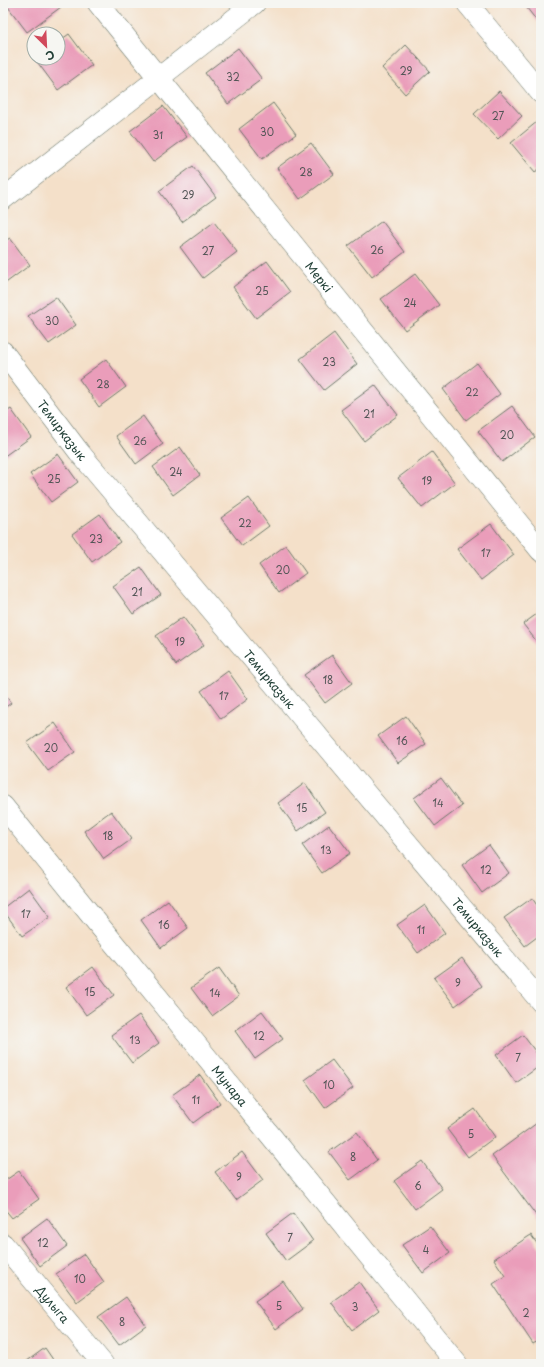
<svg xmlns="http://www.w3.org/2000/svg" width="544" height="1367" viewBox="0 0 544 1367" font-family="'Playpen Sans',sans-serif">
<rect width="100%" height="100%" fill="#f6f6f2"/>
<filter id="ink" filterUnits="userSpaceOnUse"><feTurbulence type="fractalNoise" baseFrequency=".025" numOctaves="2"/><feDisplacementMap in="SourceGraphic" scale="8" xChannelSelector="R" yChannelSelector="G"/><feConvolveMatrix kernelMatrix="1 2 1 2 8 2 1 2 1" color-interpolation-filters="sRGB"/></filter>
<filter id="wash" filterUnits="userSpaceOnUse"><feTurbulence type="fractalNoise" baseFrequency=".012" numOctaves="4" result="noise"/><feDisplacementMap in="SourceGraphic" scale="16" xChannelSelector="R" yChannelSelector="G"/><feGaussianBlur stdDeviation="0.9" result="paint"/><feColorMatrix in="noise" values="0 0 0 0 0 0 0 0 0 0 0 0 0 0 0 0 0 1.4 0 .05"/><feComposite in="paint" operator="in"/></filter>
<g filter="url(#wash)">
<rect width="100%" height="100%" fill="#f4e0c9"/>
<g id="blocks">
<g fill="#ea9dba">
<polygon points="5,3 58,3 61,7 27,32"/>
<polygon points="523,3 541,3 541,24 540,25"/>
<polygon points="69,34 92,65 58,90 35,59 37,58 58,58 58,42"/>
<polygon points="406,45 430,71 405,94 382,68"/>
<polygon points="238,48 262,79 228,104 205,73"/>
<polygon points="499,91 522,116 498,139 474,114"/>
<polygon points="273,103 296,134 262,159 239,129"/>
<polygon points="163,106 187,137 153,162 130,131"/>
<polygon points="538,121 541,124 541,168 535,172 511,143"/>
<polygon points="311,143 334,174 300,199 277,168"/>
<polygon points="193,166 216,197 182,222 159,191"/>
<polygon points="382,221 405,252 372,277 348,246"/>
<polygon points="214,222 237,252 203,278 180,247"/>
<polygon points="10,238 30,265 3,285 3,242"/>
<polygon points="267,261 290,292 256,318 233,287"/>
<polygon points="415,274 439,305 405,330 381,299"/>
<polygon points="56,297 76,325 49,344 28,316"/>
<polygon points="334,333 357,364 324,390 300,359"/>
<polygon points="106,359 126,387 99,407 79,379"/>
<polygon points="477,363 500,394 466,420 443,389"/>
<polygon points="375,385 398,415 364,441 341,410"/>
<polygon points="512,406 535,437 502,462 478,431"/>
<polygon points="11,409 31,437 3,457 3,414"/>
<polygon points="143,416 163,444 136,464 116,436"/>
<polygon points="180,447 200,475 173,495 153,467"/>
<polygon points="432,452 455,483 422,508 398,478"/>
<polygon points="58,454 78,482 51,502 30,474"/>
<polygon points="249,498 269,526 242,546 221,518"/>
<polygon points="100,514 120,542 92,562 72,534"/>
<polygon points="491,524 514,555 481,580 457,549"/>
<polygon points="286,545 306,573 279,593 259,565"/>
<polygon points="141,567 161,595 133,614 113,586"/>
<polygon points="541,611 541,647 523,624"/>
<polygon points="183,617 204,645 176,665 156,636"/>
<polygon points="332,655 352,683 325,703 304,675"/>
<polygon points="228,671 248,699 221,719 201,691"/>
<polygon points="3,692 11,703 3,709"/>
<polygon points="406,716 426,744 398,763 378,736"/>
<polygon points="55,723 75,752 48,771 27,743"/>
<polygon points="441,778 462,806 435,826 414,798"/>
<polygon points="305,783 325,812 298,831 278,803"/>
<polygon points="111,811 132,839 104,859 84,831"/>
<polygon points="329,825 350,853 322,873 302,845"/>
<polygon points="489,845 509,873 482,893 462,865"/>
<polygon points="29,888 50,917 22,936 3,910 3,908"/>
<polygon points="532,898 541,911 541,934 525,946 504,918"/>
<polygon points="168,900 188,928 161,948 141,920"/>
<polygon points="425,905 445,933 418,953 397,925"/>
<polygon points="462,958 482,986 455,1006 434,978"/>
<polygon points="93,967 114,995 86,1015 66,987"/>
<polygon points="219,968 239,996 212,1016 191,988"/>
<polygon points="262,1011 283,1039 255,1059 235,1031"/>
<polygon points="139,1015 159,1043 132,1063 111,1035"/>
<polygon points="523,1035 541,1059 541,1065 516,1083 496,1055"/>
<polygon points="332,1060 353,1088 325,1108 305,1080"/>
<polygon points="200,1075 220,1103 193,1123 172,1095"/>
<polygon points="475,1109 495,1137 468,1157 447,1129"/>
<polygon points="541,1120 541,1222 492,1156"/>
<polygon points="357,1132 377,1160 350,1180 329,1152"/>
<polygon points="242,1152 263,1180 236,1200 215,1172"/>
<polygon points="422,1161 442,1189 415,1209 394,1181"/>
<polygon points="19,1171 39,1199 12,1218 3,1207 3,1182"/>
<polygon points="293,1213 313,1241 286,1261 266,1233"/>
<polygon points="47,1218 67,1246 40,1266 20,1238"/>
<polygon points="430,1226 450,1253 423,1273 402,1245"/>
<polygon points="531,1235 541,1249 541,1339 533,1344 493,1284 505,1276 494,1259"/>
<polygon points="84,1254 104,1282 77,1302 56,1274"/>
<polygon points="283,1281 303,1309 276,1329 255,1301"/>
<polygon points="359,1282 379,1310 352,1330 331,1302"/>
<polygon points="126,1297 146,1325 119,1345 98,1317"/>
<polygon points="45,1348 56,1364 23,1364"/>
</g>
</g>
</g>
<g filter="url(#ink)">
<use href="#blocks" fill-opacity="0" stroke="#6a7668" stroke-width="1"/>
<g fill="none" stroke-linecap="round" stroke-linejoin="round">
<defs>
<g id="street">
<path id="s1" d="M98 3 541 551"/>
<polyline points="467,3 541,93"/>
<polyline points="3,199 255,3"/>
<path id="s2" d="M3 352 79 452 541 1002"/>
<path id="s3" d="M3 806 94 919 457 1364"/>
<path id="s4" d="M3 1244 103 1364"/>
</g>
</defs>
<use href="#street" stroke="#6a7668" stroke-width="22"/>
<use href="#street" stroke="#fff" stroke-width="21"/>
</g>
</g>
<g text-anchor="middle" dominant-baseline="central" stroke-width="3" stroke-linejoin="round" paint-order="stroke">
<g font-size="10" fill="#525556">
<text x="406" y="70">29</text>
<text x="233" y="76">32</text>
<text x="498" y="115">27</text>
<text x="267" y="131">30</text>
<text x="158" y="134">31</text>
<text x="306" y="171">28</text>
<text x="188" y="194">29</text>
<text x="377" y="249">26</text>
<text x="208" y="250">27</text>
<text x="262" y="290">25</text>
<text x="410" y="302">24</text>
<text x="52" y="320">30</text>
<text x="329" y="361">23</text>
<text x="103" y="383">28</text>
<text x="472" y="391">22</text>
<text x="369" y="413">21</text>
<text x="507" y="434">20</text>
<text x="140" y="440">26</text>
<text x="176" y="471">24</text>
<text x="54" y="478">25</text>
<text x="427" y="480">19</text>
<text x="245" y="522">22</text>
<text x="96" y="538">23</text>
<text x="486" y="552">17</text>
<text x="283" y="569">20</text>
<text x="137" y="591">21</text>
<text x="180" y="641">19</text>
<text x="328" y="679">18</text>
<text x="224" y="695">17</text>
<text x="402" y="740">16</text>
<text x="51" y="747">20</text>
<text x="438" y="802">14</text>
<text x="302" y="807">15</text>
<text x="108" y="835">18</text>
<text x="326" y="849">13</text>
<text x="486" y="869">12</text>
<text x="26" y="913">17</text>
<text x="164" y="924">16</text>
<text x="421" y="929">11</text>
<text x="458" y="982">9</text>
<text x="90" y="991">15</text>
<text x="215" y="992">14</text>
<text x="259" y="1035">12</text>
<text x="135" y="1039">13</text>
<text x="518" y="1057">7</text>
<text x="329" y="1084">10</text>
<text x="196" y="1099">11</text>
<text x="471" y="1133">5</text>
<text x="353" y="1156">8</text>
<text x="239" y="1176">9</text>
<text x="418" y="1185">6</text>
<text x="290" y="1237">7</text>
<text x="43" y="1242">12</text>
<text x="426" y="1249">4</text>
<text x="80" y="1278">10</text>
<text x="279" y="1305">5</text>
<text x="355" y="1306">3</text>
<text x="526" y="1312">2</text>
<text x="122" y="1321">8</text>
</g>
<g font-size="12" fill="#1f3d34" stroke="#f6f6f2">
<text stroke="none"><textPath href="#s1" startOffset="352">Меркі</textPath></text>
<text stroke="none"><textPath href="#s2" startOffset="98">Темирказык</textPath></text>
<text stroke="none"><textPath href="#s2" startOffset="422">Темирказык</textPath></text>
<text stroke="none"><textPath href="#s2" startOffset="746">Темирказык</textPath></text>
<text stroke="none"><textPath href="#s3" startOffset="360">Мунара</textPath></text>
<text stroke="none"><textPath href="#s4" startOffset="78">Дулыга</textPath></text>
</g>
</g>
<rect width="544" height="1367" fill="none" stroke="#f6f6f2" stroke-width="16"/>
<g transform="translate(46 46) rotate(156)"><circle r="19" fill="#f6f6f2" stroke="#a0aca6"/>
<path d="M0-3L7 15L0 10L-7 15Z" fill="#d1495b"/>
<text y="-6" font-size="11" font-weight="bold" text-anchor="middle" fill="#1f3d34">С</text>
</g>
</svg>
